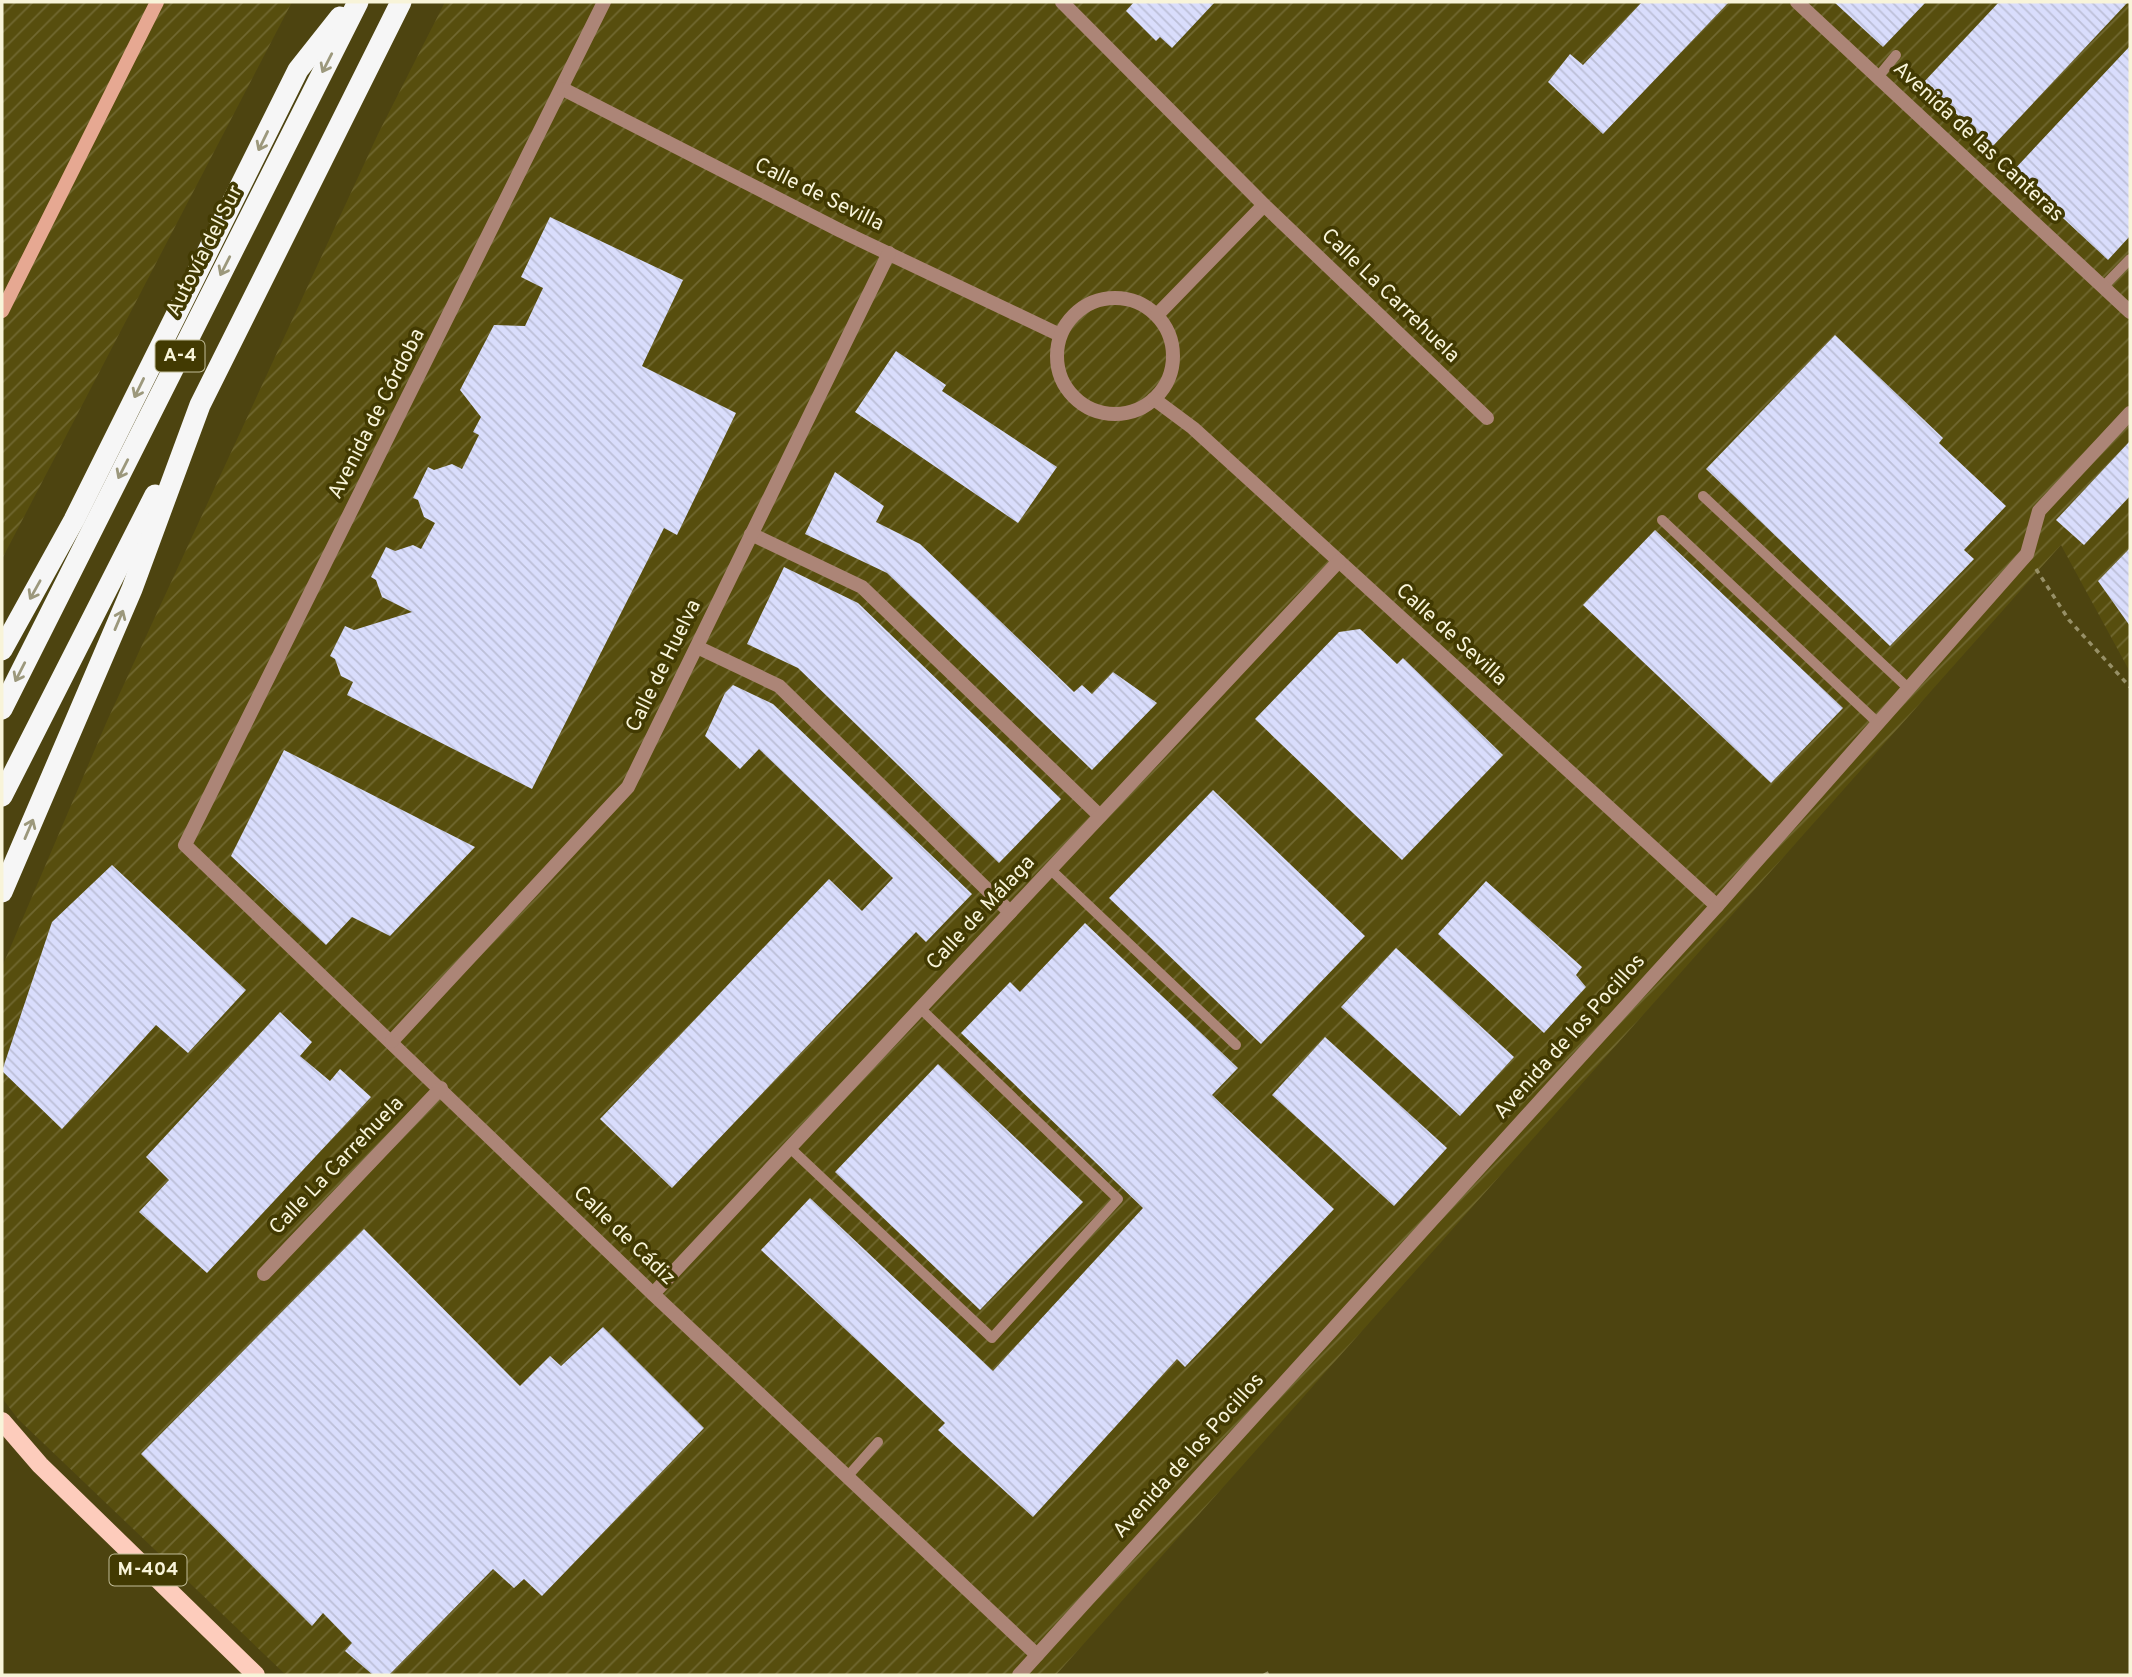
<svg xmlns="http://www.w3.org/2000/svg" width="2132" height="1677" viewBox="0 0 2132 1677" font-family="Overpass,sans-serif">
<defs>
<pattern id="industrial-furrows" width="10" height="10" patternUnits="userSpaceOnUse" patternTransform="scale(1.75)"><rect width="10" height="10" fill="#574e0e"/><path d="M-1 1l2-2M0 10L10 0M9 11l2-2" fill="none" stroke="#706830"/></pattern>
<pattern id="building-back-hatch" width="6" height="6" patternUnits="userSpaceOnUse" patternTransform="scale(1.75)"><rect width="6" height="6" fill="#d9ddfc"/><path d="M-1 5l2 2M0 0l6 6M5-1l2 2" fill="none" stroke="#bcbfd7"/></pattern>
</defs>
<rect width="100%" height="100%" fill="#4d4410"/>
<g fill="url(#industrial-furrows)">
<polygon points="2,2 292,2 2,559"/>
<polygon points="445,2 2130,2 2130,672 2061,545 1056,1675 286,1675 18,1419 2,1398 2,967 107,721 378,134"/>
</g>
<g fill="url(#building-back-hatch)">
<polygon points="1134,2 1215,2 1172,48 1160,37 1156,41 1126,11"/>
<polygon points="1642,2 1729,2 1603,134 1548,82 1570,54 1583,65"/>
<polygon points="1834,2 1926,2 1883,47"/>
<polygon points="1999,2 2128,2 1992,147 1923,83"/>
<polygon points="2130,46 2130,236 2108,260 2050,206 2048,208 2011,173"/>
<polygon points="550,217 683,280 642,366 736,413 677,535 664,528 532,789 347,695 353,682 341,676 335,659 330,656 345,626 354,630 412,612 382,597 376,580 371,577 386,547 395,551 413,545 421,549 435,523 424,517 418,500 413,498 428,467 434,470 452,464 462,469 479,435 473,432 481,417 460,390 494,325 525,326 543,288 521,277"/>
<polygon points="1835,335 1943,438 1939,443 2006,506 1964,550 1974,559 1890,646 1706,469"/>
<polygon points="896,351 946,385 942,391 1057,467 1018,523 855,412"/>
<polygon points="2130,441 2130,496 2084,545 2056,520"/>
<polygon points="835,472 884,506 876,522 920,544 1074,692 1082,685 1092,694 1113,672 1157,703 1092,770 887,573 805,534"/>
<polygon points="1655,530 1843,708 1771,783 1583,605"/>
<polygon points="2130,548 2130,626 2098,581"/>
<polygon points="784,567 858,603 1061,799 999,863 798,668 747,644"/>
<polygon points="1360,629 1397,664 1403,658 1503,755 1402,860 1255,719 1339,632"/>
<polygon points="733,685 773,704 972,894 926,942 916,932 672,1188 600,1119 829,879 862,911 893,878 759,749 740,769 705,736 725,693"/>
<polygon points="284,750 475,847 390,936 352,917 326,945 231,856"/>
<polygon points="1213,790 1365,936 1261,1044 1109,898"/>
<polygon points="112,865 246,990 188,1053 156,1025 62,1129 2,1071 52,922"/>
<polygon points="1486,881 1582,967 1576,975 1586,987 1544,1033 1438,934"/>
<polygon points="1085,923 1238,1068 1212,1095 1334,1209 1185,1367 1177,1359 1033,1517 938,1430 945,1423 761,1250 810,1198 993,1371 1143,1208 961,1033 1010,982 1020,992"/>
<polygon points="1396,948 1514,1057 1460,1116 1341,1007"/>
<polygon points="280,1012 312,1042 300,1056 330,1081 340,1069 371,1097 207,1273 139,1212 169,1180 146,1157"/>
<polygon points="1325,1037 1447,1148 1394,1206 1272,1095"/>
<polygon points="938,1064 1083,1202 980,1310 835,1172"/>
<polygon points="364,1229 520,1386 550,1356 561,1366 603,1327 704,1428 542,1596 524,1579 514,1588 493,1569 389,1675 373,1675 345,1651 352,1643 323,1613 312,1626 141,1454"/>
</g>
<g fill="none" stroke-linecap="round" stroke-linejoin="round">
<g stroke="#979067" stroke-width="3.5" stroke-dasharray="5 5" stroke-linecap="butt">
<polyline points="2036,569 2069,620 2130,687"/>
<polyline points="1264,1675 1273,1671"/>
</g>
<g stroke="#ac8577" stroke-width="10">
<polyline points="1878,77 1896,55"/>
<polyline points="2103,287 2130,259"/>
<polyline points="1703,496 1908,688"/>
<polyline points="1662,520 1878,723"/>
<polyline points="1050,869 1236,1045"/>
<polyline points="789,1147 992,1338 1118,1199 920,1008"/>
<polyline points="847,1477 878,1442"/>
</g>
<g stroke="#ac8577" stroke-width="14">
<polyline points="604,2 185,845 653,1294 1037,1655"/>
<polyline points="1062,2 1264,205 1487,418"/>
<polyline points="1797,2 2130,312"/>
<polyline points="563,89 841,231 1060,335"/>
<circle cx="1115" cy="356" r="58"/>
<polyline points="1157,315 1264,205"/>
<polyline points="1154,399 1193,428 1717,906"/>
<polyline points="751,534 862,587 1100,816"/>
<polyline points="697,647 779,686 1010,912"/>
<polyline points="392,1041 628,787 889,253"/>
<polyline points="264,1274 441,1088"/>
<polyline points="653,1294 1339,561"/>
<polyline points="1019,1675 1717,906 2027,554 2039,511 2130,413"/>
</g>
<polyline stroke="#e6a892" stroke-width="14" points="2,311 157,2"/>
<polyline stroke="#fdccbc" stroke-width="18" points="2,1421 40,1465 256,1675"/>
<g stroke="#f6f6f6" stroke-width="21">
<polyline points="2,650 74,520 298,70 340,17"/>
<polyline points="2,709 358,2"/>
<polyline points="2,796 155,495"/>
<polyline points="2,892 132,589 200,405 401,2"/>
</g>
</g>
<defs><path id="oneway-shaft" d="M-6 0H5M1.5-3L5.5 0L1.5 3" fill="none" stroke-width="1.6" stroke-linecap="round" stroke-linejoin="round" transform="scale(1.75)"/></defs>
<g stroke="#9c987c">
<use href="#oneway-shaft" transform="translate(327 63) rotate(117)"/>
<use href="#oneway-shaft" transform="translate(263 141) rotate(116)"/>
<use href="#oneway-shaft" transform="translate(225 266) rotate(117)"/>
<use href="#oneway-shaft" transform="translate(139 388) rotate(116)"/>
<use href="#oneway-shaft" transform="translate(123 469) rotate(117)"/>
<use href="#oneway-shaft" transform="translate(35 590) rotate(119)"/>
<use href="#oneway-shaft" transform="translate(119 620) rotate(-67)"/>
<use href="#oneway-shaft" transform="translate(20 672) rotate(117)"/>
<use href="#oneway-shaft" transform="translate(29 829) rotate(-67)"/>
</g>
<g text-anchor="middle" dominant-baseline="central" stroke-width="7" stroke-linejoin="round" paint-order="stroke">
<g fill="#423a02" stroke="#c1bc98" stroke-width="2">
<rect x="155.5" y="340.5" width="49" height="31" rx="5"/>
<rect x="109.5" y="1554.5" width="77" height="31" rx="5"/>
</g>
<g font-size="19" font-weight="bold" fill="#f8f4d9">
<text x="180" y="356">A-4</text>
<text x="148" y="1570">M-404</text>
</g>
<g font-size="21" fill="#f8f4d9" stroke="#423a02">
<text transform="translate(1978 142) rotate(43)">Avenida de las Canteras</text>
<text transform="translate(819 195) rotate(26)">Calle de Sevilla</text>
<text transform="translate(205 251) rotate(-63)">Autovía del Sur</text>
<text transform="translate(1390 296) rotate(44)">Calle La Carrehuela</text>
<text transform="translate(377 414) rotate(-63)">Avenida de Córdoba</text>
<text transform="translate(1451 635) rotate(42)">Calle de Sevilla</text>
<text transform="translate(664 666) rotate(-64)">Calle de Huelva</text>
<text transform="translate(981 913) rotate(-47)">Calle de Málaga</text>
<text transform="translate(1570 1037) rotate(-48)">Avenida de los Pocillos</text>
<text transform="translate(337 1166) rotate(-46)">Calle La Carrehuela</text>
<text transform="translate(624 1236) rotate(44)">Calle de Cádiz</text>
<text transform="translate(1189 1456) rotate(-48)">Avenida de los Pocillos</text>
</g>
</g>
<rect width="2132" height="1677" fill="none" stroke="#f8f4d9" stroke-width="7"/>
</svg>
